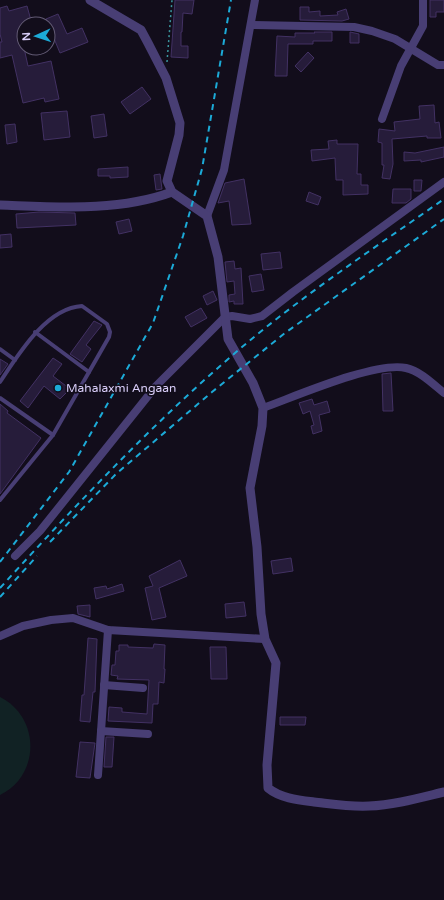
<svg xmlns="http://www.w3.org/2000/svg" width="444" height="900" viewBox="0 0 444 900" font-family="'Varela Round',sans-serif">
<rect width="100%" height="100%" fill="#120d1b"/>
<path fill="#112224" d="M0 697C40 717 41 775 0 795Z"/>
<g fill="#261c3a" stroke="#423163">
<polygon points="175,0 194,0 192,14 183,13 182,32 181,32 181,46 188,46 188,58 171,57"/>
<polygon points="430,0 444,0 444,12 436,12 436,17 430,17"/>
<polygon points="7,6 9,11 27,6 32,24 24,24 24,48 28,66 51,61 59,99 45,102 44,98 23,103 12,55 0,58 0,42 2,42 0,34 0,8"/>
<polygon points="300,7 309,7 309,12 320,11 320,16 338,15 337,12 346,9 349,19 342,21 300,20"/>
<polygon points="58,14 67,34 82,28 88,42 60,53 46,19"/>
<polygon points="314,32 332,32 332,41 313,41 313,44 288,44 287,76 275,76 277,36 295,37 295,33 315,33"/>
<polygon points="350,32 359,34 359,43 350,43"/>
<polygon points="308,52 314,58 301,72 295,66"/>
<polygon points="142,87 151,99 130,114 121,102"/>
<polygon points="434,105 435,123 439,122 441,138 427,138 427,136 392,139 393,164 390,179 382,178 384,165 382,165 382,143 378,142 379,129 395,131 394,122 420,119 419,106"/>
<polygon points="67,111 70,137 44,140 41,113"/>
<polygon points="104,114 107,136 94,138 91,116"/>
<polygon points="15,124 17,142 7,144 5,125"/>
<polygon points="337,140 337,144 358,144 357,174 361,174 361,185 368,185 368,194 343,195 343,180 336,180 335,158 312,161 311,150 329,149 328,141"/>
<polygon points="444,147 444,157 421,162 421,160 404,161 404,152 415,153"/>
<polygon points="128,167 128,177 110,178 110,176 98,176 98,169"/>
<polygon points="160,174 162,189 156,190 154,175"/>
<polygon points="244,179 251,224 232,225 229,201 218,203 225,183"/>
<polygon points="414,180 422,180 421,191 414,191"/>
<polygon points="393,189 411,189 411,199 406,203 392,203"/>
<polygon points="309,192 321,197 318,205 306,201"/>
<polygon points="39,212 75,213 76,225 17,228 16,214"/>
<polygon points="129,219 132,231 119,234 116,222"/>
<polygon points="11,234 12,247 0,248 0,235"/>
<polygon points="280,252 282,268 263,270 261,254"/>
<polygon points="234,261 235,269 241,268 243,304 234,304 234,301 229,302 229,295 235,294 234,281 227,282 225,262"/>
<polygon points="261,274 264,290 252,292 249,276"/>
<polygon points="213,291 217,300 207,305 203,296"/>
<polygon points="201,308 207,318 191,327 185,317"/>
<polygon points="94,321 102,325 86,345 91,349 82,362 70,354"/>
<polygon points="53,358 62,364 53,376 70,389 60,399 44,386 28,408 20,401"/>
<polygon points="0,359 8,364 0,375"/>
<polygon points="391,373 393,411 383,411 382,374"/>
<polygon points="312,399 314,405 327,401 330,412 319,415 322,431 313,434 311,426 314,425 310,411 303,414 299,403"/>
<polygon points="0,404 8,411 7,413 41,438 0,494"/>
<polygon points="291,558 293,571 273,574 271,561"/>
<polygon points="180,560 187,576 159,588 166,617 152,620 145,588 153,586 149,576"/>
<polygon points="122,584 124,591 96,599 94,588 106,586 107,589"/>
<polygon points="244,602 246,616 226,618 225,604"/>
<polygon points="90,605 90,617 78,614 77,606"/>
<polygon points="88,638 97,639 95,692 93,692 90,722 80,721 82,695 84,695"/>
<polygon points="154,644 165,645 164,669 165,669 164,683 159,682 158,704 153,704 152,723 108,721 109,707 122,708 122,712 147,714 149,680 117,679 118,676 111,675 112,665 115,665 116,651 119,651 119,645 128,645 128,647 153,648"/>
<polygon points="210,647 226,647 227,679 211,679"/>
<polygon points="280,717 306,717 305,725 280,725"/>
<polygon points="106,737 114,737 112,767 104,767"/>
<polygon points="80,742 95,743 90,778 76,777"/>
</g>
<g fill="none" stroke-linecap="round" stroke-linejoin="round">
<polyline stroke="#3b979f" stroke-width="1.5" stroke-dasharray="2 3" stroke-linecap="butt" points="167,62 172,0"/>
<g stroke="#483e74" stroke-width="4">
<polyline points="35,332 89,372"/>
<polyline points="0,349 15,360"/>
<path d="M0 382C18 355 46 308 82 306L107 324 110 332 109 337 53 435 0 500"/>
<polyline points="0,398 53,435"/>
</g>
<g stroke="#483e74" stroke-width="8">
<polyline points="251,25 354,27 372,31 395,39 438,65 444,65"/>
<polyline points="382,119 401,66 423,26 423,0"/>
<polyline points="207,216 224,170 255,0"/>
<path d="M263 408C294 397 376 361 406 368 420 371 433 384 444 393"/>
<polyline points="15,556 40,531 156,386 225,317 232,316 250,319 262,316 293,292 444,182"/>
<polyline points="0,636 23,626 51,620 73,618 108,630 265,639"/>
<polyline points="104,685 143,688"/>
<polyline points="101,731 148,734"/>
<polyline points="98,775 108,630"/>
</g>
<g stroke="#483e74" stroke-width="9">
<path d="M90 0 141 30 148 43 166 78 180 123 179 135 167 181 172 192 207 216 218 257 228 339 253 383 263 408 262 426 250 488 257 547 261 614 265 639 276 663 267 765 268 788C280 798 298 800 314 802 332 804 350 807 369 806 394 805 419 798 444 792"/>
<path d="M0 205C57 207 118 212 172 192"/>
</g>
<g stroke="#1caad7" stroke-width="2" stroke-dasharray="6 5" stroke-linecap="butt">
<polyline points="50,542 116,474 212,392 285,333 444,219"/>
<polyline points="0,562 69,472 153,323 183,236 202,169 231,0"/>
<path d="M0 588C75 506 150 426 235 353 300 297 373 249 444 199"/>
<polyline points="0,597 37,556"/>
</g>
</g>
<circle fill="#1caad7" stroke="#120d1b" stroke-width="1.5" cx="58" cy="388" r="4"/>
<g text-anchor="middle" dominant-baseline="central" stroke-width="3.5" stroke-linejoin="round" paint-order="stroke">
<g font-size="12" fill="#d9cef9" stroke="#120d1b" text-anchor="start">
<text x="66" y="388">Mahalaxmi Angaan</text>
</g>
</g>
<g transform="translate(36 36) rotate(267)"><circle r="19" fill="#120d1b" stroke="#625a74"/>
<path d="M0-3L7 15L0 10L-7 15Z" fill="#1caad7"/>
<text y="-6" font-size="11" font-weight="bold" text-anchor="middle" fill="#d9cef9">N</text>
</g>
</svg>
